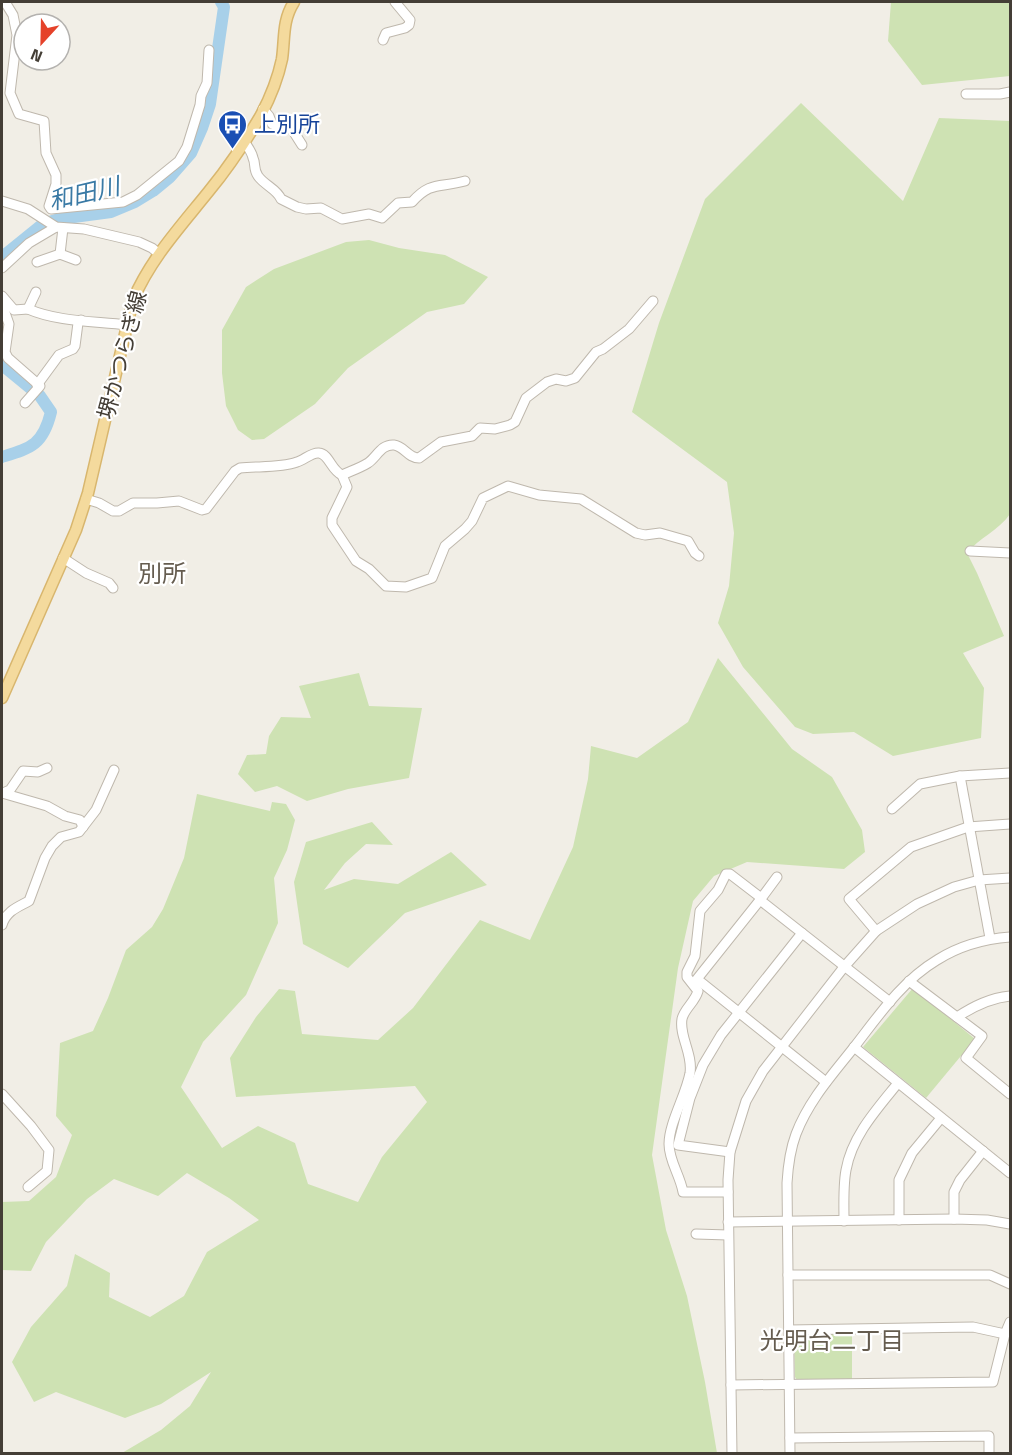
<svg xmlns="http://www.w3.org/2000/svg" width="1012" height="1455" viewBox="0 0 1012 1455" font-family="'Titillium Web','Noto Sans JP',sans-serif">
<rect width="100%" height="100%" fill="#f1eee6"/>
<g fill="#cee2b3">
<polygon points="891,2 1010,2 1010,76 922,85 888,41"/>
<path d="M801 103 903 201 939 118 1010 121V514C999 530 979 538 967 553L977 573 1004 636 963 653 984 688 981 738 893 756 854 732 813 734 795 727 743 667 718 623 729 586 734 533 727 482 632 412 659 323 705 199Z"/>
<polygon points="369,240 399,248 445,255 488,277 464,304 427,312 348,368 315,404 264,439 252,440 238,430 226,406 222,373 222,330 246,287 274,269 346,242"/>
<polygon points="718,658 792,749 832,777 862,830 865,852 844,869 747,862 714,876 693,901 678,968 652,1155 666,1230 687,1296 705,1382 717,1453 122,1453 161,1430 190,1406 211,1372 161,1404 125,1418 56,1392 34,1402 12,1362 31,1327 67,1286 75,1254 110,1273 109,1297 150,1317 184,1296 207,1252 259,1220 229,1198 187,1173 158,1196 114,1179 87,1199 46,1242 31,1271 2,1270 2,1202 29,1201 56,1177 72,1135 56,1116 60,1043 93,1031 108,998 126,950 152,927 163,909 184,858 197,794 270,811 272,802 286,804 295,820 287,850 274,878 278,923 246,995 203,1042 181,1087 222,1148 258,1126 295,1143 308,1184 358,1202 382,1157 427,1102 415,1086 236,1097 230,1058 256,1017 279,989 295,991 302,1034 378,1040 413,1008 480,920 530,940 573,847 588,779 591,746 637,758 688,722"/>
<polygon points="359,673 369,706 422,708 409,778 348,789 307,801 277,786 255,792 238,774 247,755 266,754 269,736 281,717 311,718 299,686"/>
<polygon points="372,822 393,845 366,844 345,863 324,890 354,879 398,884 451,852 487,885 405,913 348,968 303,944 294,882 306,842"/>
<polygon points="913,988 975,1039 926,1098 863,1047"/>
<polygon points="797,1334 852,1334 852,1380 797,1380 795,1377 794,1337"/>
</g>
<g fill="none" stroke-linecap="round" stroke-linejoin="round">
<g stroke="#a8d0e9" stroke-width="12">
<polyline points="2,257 43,224 59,219 111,212 135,202 153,191 170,177 191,153 202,128 210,104 224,7 221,2"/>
<path d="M2 365 40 396 51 412C43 445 31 448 2 457"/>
</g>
<defs>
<g id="minor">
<polyline points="5,2 13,15 17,35 10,93 19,114 44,121 46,153 56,175 56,184 49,206 51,209 123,202 137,195 179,161 187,147 200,105 201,96 207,83 209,50"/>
<polyline points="383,40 386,33 405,28 409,25 410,20 395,2"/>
<polyline points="966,94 1000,94 1010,92"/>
<polyline points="263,109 269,116 272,124 280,127 290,126 302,145"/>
<path d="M244 141C247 146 252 152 253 158 256 164 253 169 258 176 264 185 277 189 281 199L297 207 306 209 321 208 342 219 369 214 382 218 398 203 412 202C431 181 439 188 465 181"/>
<polyline points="2,201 28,209 56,227 84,229 139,242 152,248 158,253"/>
<polyline points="60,254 63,228"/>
<polyline points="37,262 60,254 76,260"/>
<polyline points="2,268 29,243 56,227"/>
<path d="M36 292 28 309C58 322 95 321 127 325"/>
<polyline points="2,296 14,310 28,309"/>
<polyline points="2,304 9,324 5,352 8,358 40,386 25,403"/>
<polyline points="37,385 59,355 73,349 75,346 78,323 81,320"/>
<polyline points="342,475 347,487 332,518 332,525 356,561 369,569 386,586 406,587 432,578 445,546 465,529 472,521 483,498 508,486 539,495 581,499 636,533 645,535 660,533 688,541 695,553 699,556"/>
<path d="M86 499 99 503 113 511H119L133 503H157L179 501 202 510 206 509 235 471 240 468C259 466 280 468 297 462 304 460 312 452 319 453 329 454 331 470 342 475 351 471 360 468 368 463 377 457 381 444 394 445 404 446 408 458 419 458L441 442 472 436 480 428 495 429 510 425 515 422 526 398 547 382 556 379 566 381 575 378 596 352 603 349 629 329 653 301"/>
<polyline points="970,551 1010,553"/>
<polyline points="63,558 86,573 109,583 113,588"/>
<polyline points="960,776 990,938"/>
<polyline points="2,793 47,806 65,816 80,820 83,827"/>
<polyline points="3,793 10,790 23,771 38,772 47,768"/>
<polyline points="892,809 920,784 960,776 1010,773"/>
<path d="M2 925C6 911 18 907 29 901L45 858 52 846 61 837 79 832 96 810 114 770"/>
<polyline points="876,931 849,899 911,847 968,827 1010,824"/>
<polyline points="909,981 982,1036 966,1058 1010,1094"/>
<path d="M957 1017C974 1006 990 998 1010 996"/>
<polyline points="854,1047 1010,1173"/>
<polyline points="826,1082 697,979 760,900 890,1002"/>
<polyline points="2,1094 31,1126 49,1150 47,1171 28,1187"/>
<polyline points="730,1152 678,1145 690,1098 703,1065 721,1035 802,933"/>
<path d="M728 1192H683C680 1175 669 1161 669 1144 669 1123 686 1095 690 1073 693 1054 679 1036 682 1019 684 1009 695 1002 698 991L687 977V972L695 956 700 911 718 890 726 874H730L760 897V900L777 877"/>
<polyline points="954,1219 954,1192 960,1180 983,1151"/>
<polyline points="899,1220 899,1180 912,1153 941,1118"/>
<path d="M844 1221C844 1204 843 1186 846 1170 852 1136 877 1109 898 1083"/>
<polyline points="728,1222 954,1219 987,1220 1010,1224"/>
<polyline points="696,1234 728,1235"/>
<polyline points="788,1275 990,1275 1010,1284"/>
<polyline points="789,1330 973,1327 1005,1334"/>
<polyline points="731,1385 993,1382 1005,1334 1010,1322"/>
<polyline points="790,1438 989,1436 989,1454"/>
<polyline points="732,1454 728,1180 730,1152 746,1101 763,1071 844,967 876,931 917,904 954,887 979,880 1010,878"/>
<path d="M790 1454 787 1183C788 1166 790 1150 796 1134 809 1100 833 1074 855 1046 879 1015 902 981 937 960 959 946 984 939 1010 937"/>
</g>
<path id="major" d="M2 698 76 530 88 493 133 300C151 258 181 226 209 191 228 168 246 141 261 115 270 98 278 78 282 59 285 38 282 21 294 2"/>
</defs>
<use href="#minor" stroke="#bfb8ad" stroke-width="11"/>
<use href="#major" stroke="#d8b66e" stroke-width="13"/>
<use href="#minor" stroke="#fff" stroke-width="9"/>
<use href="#major" stroke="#f4da9d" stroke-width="10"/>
</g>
<defs>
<symbol id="bus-pin" viewBox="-11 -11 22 30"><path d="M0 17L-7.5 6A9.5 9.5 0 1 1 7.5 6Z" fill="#1a4fb4" stroke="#fff"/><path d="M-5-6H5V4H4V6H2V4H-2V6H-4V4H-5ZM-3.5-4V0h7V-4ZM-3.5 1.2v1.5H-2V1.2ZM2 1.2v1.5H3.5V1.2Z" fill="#fff"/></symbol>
</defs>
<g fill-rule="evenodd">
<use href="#bus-pin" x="216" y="108" width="33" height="45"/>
</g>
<g text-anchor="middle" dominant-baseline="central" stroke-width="4.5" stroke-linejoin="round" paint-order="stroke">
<g font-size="22" fill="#164399" stroke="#fff" text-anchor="start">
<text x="254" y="124">上別所</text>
</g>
<g font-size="22" fill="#443e36" stroke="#fff">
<text transform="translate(122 355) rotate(-75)">堺かつらぎ線</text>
</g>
<g font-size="24" font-style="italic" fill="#3a7aa5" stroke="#fff">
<text transform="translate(84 193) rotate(-13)">和田川</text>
</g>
<g font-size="24" fill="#655c4f" stroke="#fff">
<text x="162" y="573">別所</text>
<text x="832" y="1340">光明台二丁目</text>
</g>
</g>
<rect width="1012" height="1455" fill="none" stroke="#443e36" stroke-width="6"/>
<g transform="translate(42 42) rotate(202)"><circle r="28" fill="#ffffff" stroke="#b4b2af" stroke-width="1.5"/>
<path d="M0-4.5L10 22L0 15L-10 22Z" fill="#e5422a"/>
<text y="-9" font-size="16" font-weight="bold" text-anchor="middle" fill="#443e36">N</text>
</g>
</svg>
